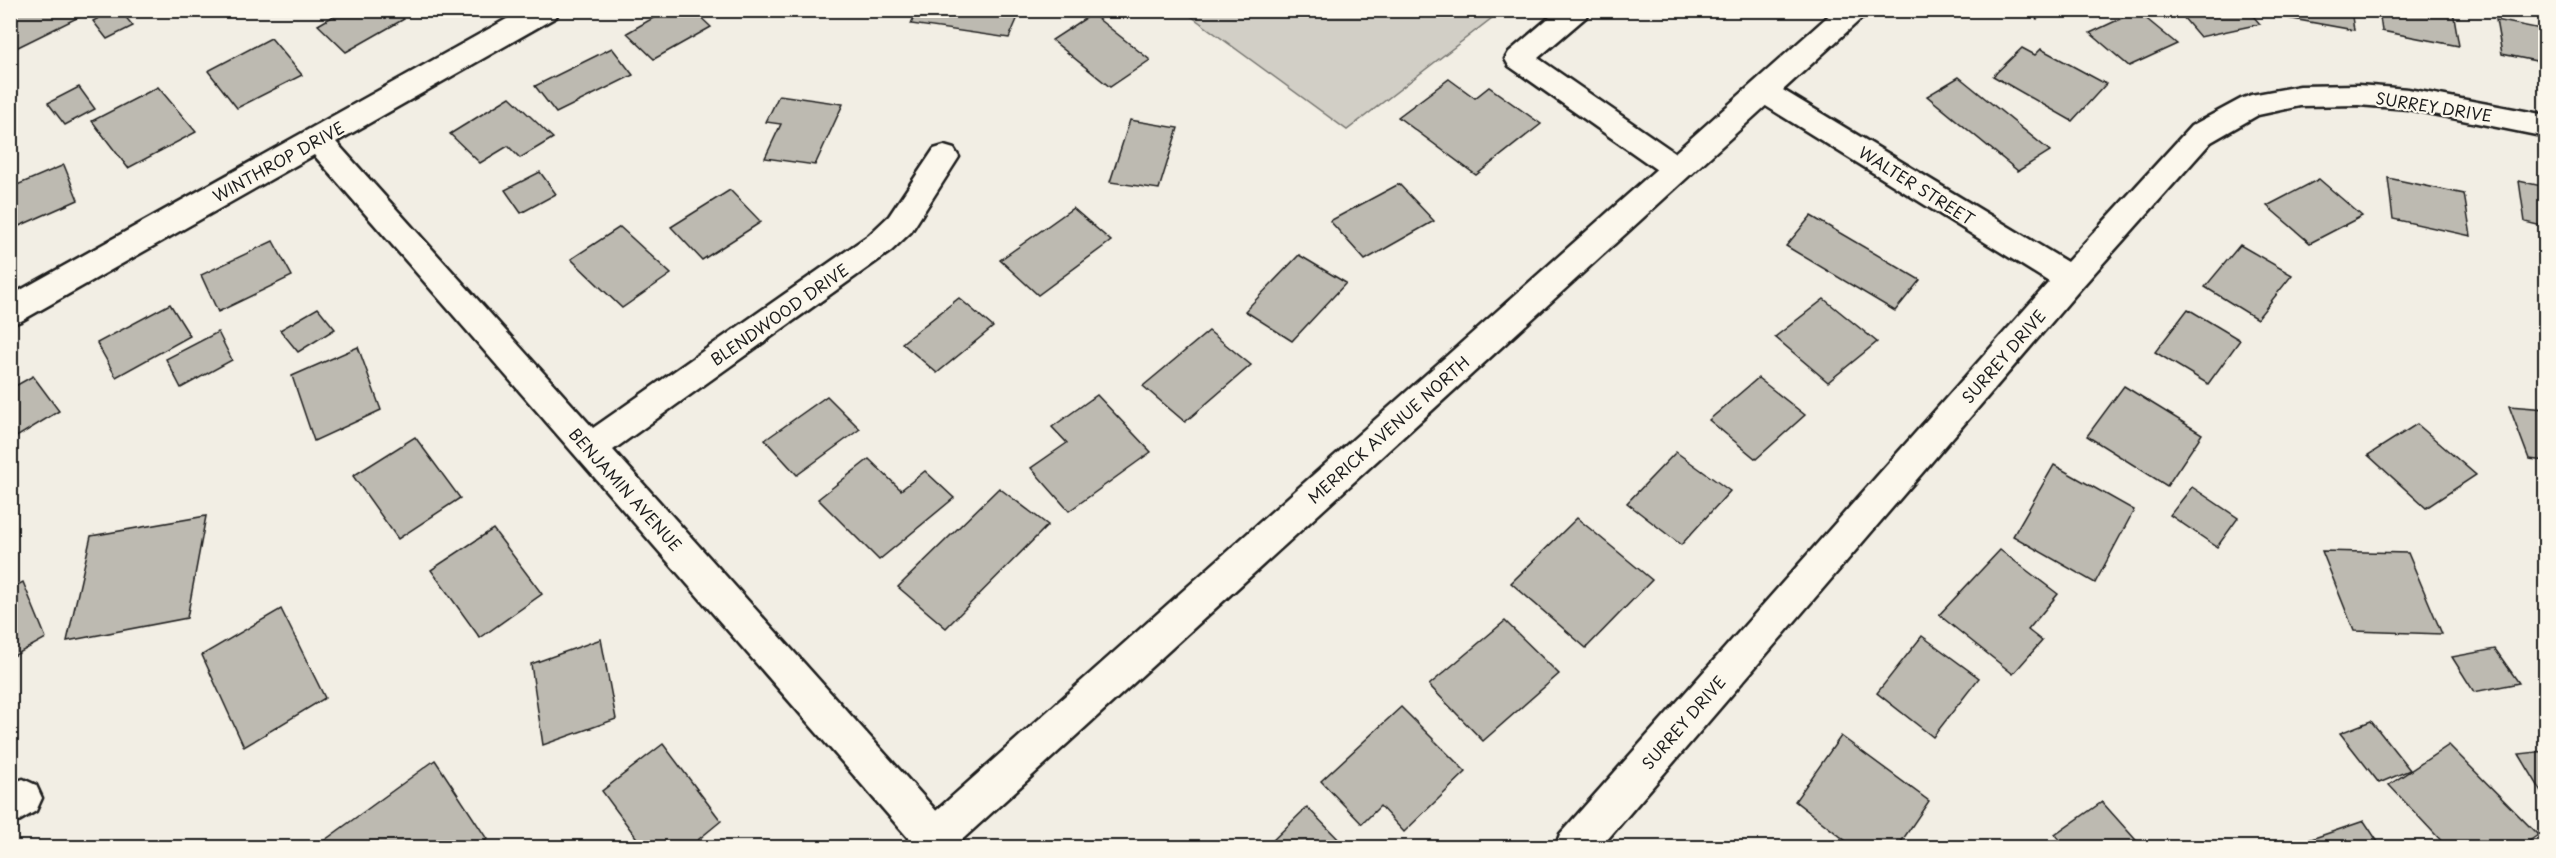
<svg xmlns="http://www.w3.org/2000/svg" width="2556" height="858" viewBox="0 0 2556 858" font-family="'Playpen Sans',sans-serif">
<rect width="100%" height="100%" fill="#f2eee4"/>
<filter id="ink" filterUnits="userSpaceOnUse"><feTurbulence type="fractalNoise" baseFrequency=".0167" numOctaves="2"/><feDisplacementMap in="SourceGraphic" scale="12" xChannelSelector="R" yChannelSelector="G"/><feConvolveMatrix kernelMatrix="1 2 1 2 8 2 1 2 1" color-interpolation-filters="sRGB"/></filter>
<g filter="url(#ink)">
<polygon fill="#d2cfc6" stroke="#777671" stroke-width="1.5" points="1184,11 1501,11 1347,130"/>
<g fill="#bdbab1" stroke="#1c1c1c" stroke-width="1.5">
<polygon points="20,10 77,10 81,16 16,48 10,41 10,15"/>
<polygon points="114,10 120,10 133,26 107,39 93,21"/>
<polygon points="344,10 395,10 404,19 346,52 318,25"/>
<polygon points="667,10 693,10 711,27 654,59 627,33"/>
<polygon points="917,10 1021,10 1009,38 911,24"/>
<polygon points="2024,10 2050,10 2037,19"/>
<polygon points="2177,10 2248,10 2260,24 2200,37"/>
<polygon points="2281,10 2351,10 2354,30 2282,17"/>
<polygon points="2379,10 2453,11 2459,46 2382,31"/>
<polygon points="2137,11 2177,44 2129,66 2090,33"/>
<polygon points="1092,14 1150,60 1110,87 1052,40"/>
<polygon points="2496,20 2546,30 2546,63 2502,54"/>
<polygon points="271,38 302,75 237,108 208,71"/>
<polygon points="612,48 633,75 556,113 535,86"/>
<polygon points="2022,48 2035,55 2041,49 2106,84 2072,121 1993,76"/>
<polygon points="1959,77 2050,151 2018,171 1927,96"/>
<polygon points="1449,79 1475,98 1489,87 1541,124 1476,175 1398,117"/>
<polygon points="79,87 95,109 65,125 48,103"/>
<polygon points="158,87 196,132 128,168 92,121"/>
<polygon points="779,95 843,104 815,165 765,158 781,124 766,122"/>
<polygon points="510,97 553,138 520,158 508,146 480,163 450,134"/>
<polygon points="1130,120 1178,128 1159,189 1110,182"/>
<polygon points="64,165 78,200 10,230 10,188"/>
<polygon points="540,172 556,194 521,213 505,190"/>
<polygon points="2388,178 2464,194 2471,236 2393,219"/>
<polygon points="2319,179 2362,216 2310,243 2267,206"/>
<polygon points="2519,181 2546,187 2546,227 2525,222"/>
<polygon points="1399,184 1434,221 1365,260 1330,221"/>
<polygon points="730,190 761,222 702,260 671,227"/>
<polygon points="1073,208 1111,241 1038,295 1000,260"/>
<polygon points="1811,216 1920,280 1895,311 1786,246"/>
<polygon points="620,227 671,274 622,308 571,259"/>
<polygon points="273,241 292,276 218,312 201,275"/>
<polygon points="2240,245 2292,275 2257,319 2205,287"/>
<polygon points="1299,255 1346,283 1292,341 1245,311"/>
<polygon points="959,298 993,327 937,373 902,343"/>
<polygon points="1824,299 1877,342 1828,382 1775,337"/>
<polygon points="170,304 190,336 116,377 97,343"/>
<polygon points="318,308 335,329 298,352 280,330"/>
<polygon points="2188,309 2240,340 2208,384 2155,352"/>
<polygon points="1209,331 1251,365 1185,422 1143,386"/>
<polygon points="218,332 232,360 181,388 166,359"/>
<polygon points="358,347 381,410 314,441 292,376"/>
<polygon points="33,376 59,411 10,441 10,389"/>
<polygon points="1758,378 1805,415 1756,459 1709,420"/>
<polygon points="2124,386 2202,434 2167,486 2087,436"/>
<polygon points="1097,395 1151,452 1069,511 1031,468 1067,443 1052,427"/>
<polygon points="827,396 860,429 797,475 765,440"/>
<polygon points="2509,406 2546,409 2546,461 2529,459"/>
<polygon points="2417,424 2476,475 2426,508 2368,455"/>
<polygon points="415,437 460,498 398,539 353,476"/>
<polygon points="1676,452 1730,491 1681,545 1627,503"/>
<polygon points="869,459 901,490 925,471 954,498 879,560 818,499"/>
<polygon points="2054,465 2134,510 2095,583 2013,536"/>
<polygon points="2192,487 2238,518 2217,547 2170,515"/>
<polygon points="999,488 1048,525 946,628 898,587"/>
<polygon points="206,516 187,618 67,641 91,536"/>
<polygon points="1577,518 1652,580 1586,648 1511,583"/>
<polygon points="493,529 542,594 480,638 431,570"/>
<polygon points="2000,550 2058,594 2028,630 2042,641 2013,674 1939,615"/>
<polygon points="2322,551 2408,553 2442,634 2354,631"/>
<polygon points="23,582 46,638 10,658 10,589"/>
<polygon points="281,609 325,698 244,747 202,655"/>
<polygon points="1505,621 1559,674 1483,741 1429,685"/>
<polygon points="1922,636 1979,678 1933,737 1877,693"/>
<polygon points="601,639 616,719 543,745 531,664"/>
<polygon points="2495,649 2519,683 2474,692 2452,657"/>
<polygon points="1401,707 1466,772 1404,832 1380,806 1362,824 1321,781"/>
<polygon points="2371,721 2410,770 2379,783 2340,733"/>
<polygon points="1841,736 1929,801 1897,848 1855,848 1795,801"/>
<polygon points="663,744 721,821 688,848 644,848 602,791"/>
<polygon points="2449,745 2538,835 2519,848 2448,848 2389,785"/>
<polygon points="2546,751 2546,799 2519,754"/>
<polygon points="435,760 487,839 476,848 314,848"/>
<polygon points="2102,802 2143,848 2066,848 2055,835"/>
<polygon points="1307,807 1347,848 1265,848"/>
<polygon points="2364,821 2382,848 2285,848"/>
</g>
<g fill="none" stroke-linecap="round" stroke-linejoin="round">
<defs>
<g id="minor">
<polygon points="523,10 559,10 556,17 336,142 593,428 869,235 889,216 934,149 944,146 954,149 959,157 911,232 891,251 613,450 948,824 953,838 949,848 917,848 314,155 21,321 10,325 10,296"/>
<polygon points="1558,10 1589,10 1586,17 1538,58 1687,161 1692,169 1687,177 1677,180 1667,177 1509,66 1505,59 1509,52"/>
<polygon points="1763,81 1773,84 2067,262 2191,126 2241,99 2251,95 2300,86 2358,85 2408,89 2546,115 2546,137 2408,109 2358,105 2300,106 2258,115 2211,142 2081,288 1600,848 1555,848 1560,834 2049,282 1753,98 1749,91 1753,84"/>
<polygon points="23,779 36,785 42,798 36,811 10,826 10,784"/>
</g>
<polygon id="major" points="1835,10 1866,10 1863,17 953,848 905,848 910,834"/>
</defs>
<use href="#minor" stroke="#1c1c1c" stroke-width="5"/>
<use href="#major" stroke="#1c1c1c" stroke-width="5"/>
<use href="#minor" fill="#fbf7ec" fill-rule="evenodd"/>
<use href="#major" fill="#fbf7ec" fill-rule="evenodd"/>
</g>
</g>
<g text-anchor="middle" dominant-baseline="central" stroke-width="4.5" stroke-linejoin="round" paint-order="stroke">
<g font-size="16" fill="#1c1c1c" stroke="#fbf7ec">
<text transform="translate(2434 106) rotate(9)">SURREY DRIVE</text>
<text transform="translate(278 161) rotate(-29)">WINTHROP DRIVE</text>
<text transform="translate(1917 185) rotate(32)">WALTER STREET</text>
<text transform="translate(779 314) rotate(-35)">BLENDWOOD DRIVE</text>
<text transform="translate(2003 356) rotate(-49)">SURREY DRIVE</text>
<text transform="translate(1388 429) rotate(-42)">MERRICK AVENUE NORTH</text>
<text transform="translate(626 489) rotate(48)">BENJAMIN AVENUE</text>
<text transform="translate(1683 722) rotate(-49)">SURREY DRIVE</text>
</g>
</g>
<rect width="2556" height="858" fill="none" stroke="#fbf7ec" stroke-width="36"/>
<rect x="18" y="18" width="2520" height="822" fill="none" stroke="#1c1c1c" stroke-width="2" filter="url(#ink)"/>
</svg>
